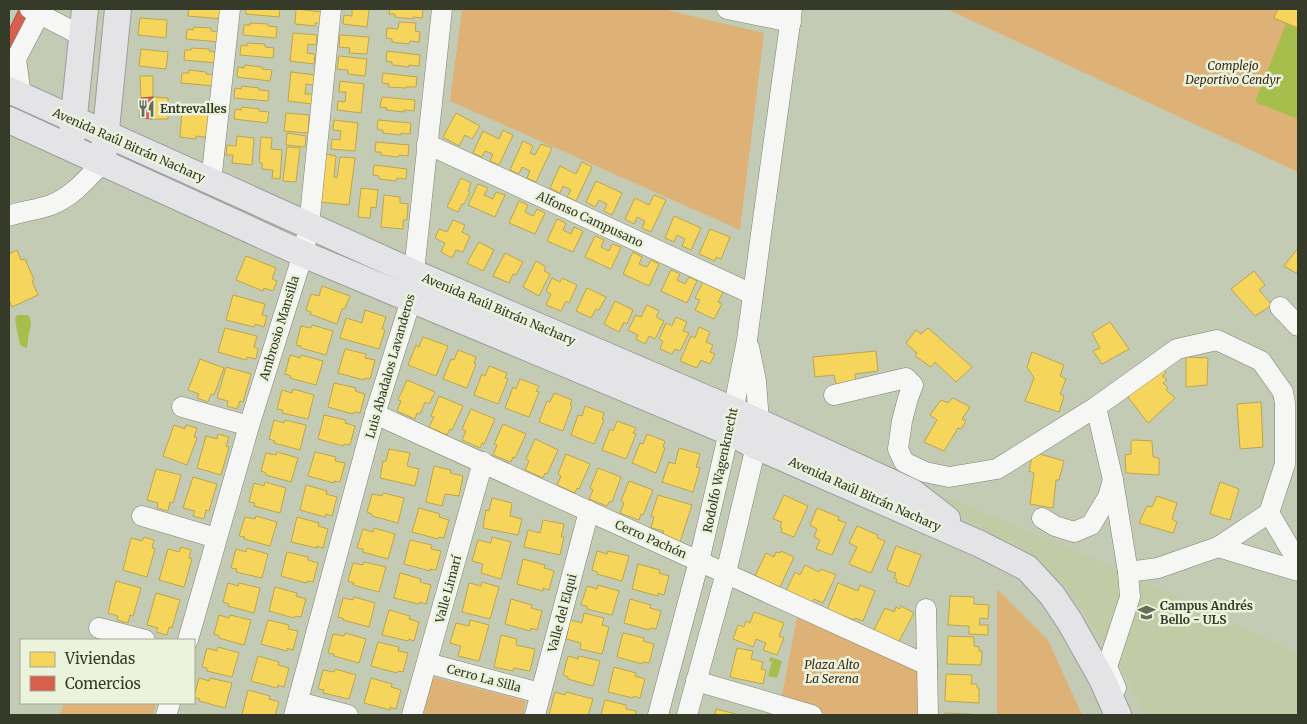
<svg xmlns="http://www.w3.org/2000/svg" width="1307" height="724" viewBox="0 0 1307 724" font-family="Merriweather,serif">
<rect width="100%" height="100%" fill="#c4cbb4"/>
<polygon fill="#c1cca6" points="913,483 1095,559 1298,653 1298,715 1145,715 1126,676 1066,586"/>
<g fill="#deb176">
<polygon points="462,9 662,9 764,33 740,230 450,101"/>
<polygon points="947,9 1298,9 1298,172"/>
<polygon points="997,589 1048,640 1082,715 997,715"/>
<polygon points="799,607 927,665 928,715 812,715 780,706"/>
<polygon points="433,677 526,701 523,715 423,715"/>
<polygon points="64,703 156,703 153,715 60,715"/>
</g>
<g fill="#a7be4d">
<polygon points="1286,24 1298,29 1298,119 1255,102"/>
<path d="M19 315H28C33 322 31 325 29 333 28 337 28 343 27 347L26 348 20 345 15 320 16 316Z"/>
<polygon points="770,657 782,661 777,678 768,676 772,662 769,661"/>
</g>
<g fill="#f6d55c" stroke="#bca64d">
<polygon points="189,9 223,9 222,19 188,16"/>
<polygon points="246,9 280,9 279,17 246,14"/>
<polygon points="296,9 322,12 321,23 315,23 315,26 295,24"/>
<polygon points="352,9 369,9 367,27 343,24 344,15 352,16"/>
<polygon points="390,9 423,9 422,18 413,17 413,19 395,17 395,14 389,14"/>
<polygon points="1278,9 1298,9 1298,28 1274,18"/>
<polygon points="140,18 167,20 166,38 138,35"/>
<polygon points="399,22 416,23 415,31 420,32 419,42 410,41 409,44 392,42 392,39 386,38 387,28 398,29"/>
<polygon points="250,23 268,24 268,26 277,27 276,38 243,35 244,25 250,25"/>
<polygon points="194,27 211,28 211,31 221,32 220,42 186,39 187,29 193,30"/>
<polygon points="293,33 317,35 316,45 308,44 307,53 315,54 314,64 290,61"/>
<polygon points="340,35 369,37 367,54 349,53 350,48 339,47"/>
<polygon points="247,43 265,44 265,47 274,48 273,58 240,55 241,45 247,46"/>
<polygon points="191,48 209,49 209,51 218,53 217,63 184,60 185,50 191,50"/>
<polygon points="141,49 168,52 166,69 139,66"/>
<polygon points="387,51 420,55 419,66 409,65 409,67 392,65 392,62 386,61"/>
<polygon points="339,56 367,59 365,76 348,74 348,70 337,69"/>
<polygon points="245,65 262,67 262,69 272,70 270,81 237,77 238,67 244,68"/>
<polygon points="189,70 206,72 206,74 216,75 215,86 181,83 182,73 189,73"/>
<polygon points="291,72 315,75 313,85 306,84 305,94 313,94 312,104 288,101"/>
<polygon points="383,73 417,77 416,87 406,87 406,88 388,87 389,84 382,83"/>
<polygon points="140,76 153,76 153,97 141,98"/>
<polygon points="340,81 364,84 361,113 337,110 338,101 345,102 346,92 339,92"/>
<polygon points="242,86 259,88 259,90 269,91 268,101 234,98 235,88 241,89"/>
<polygon points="153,97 168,98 168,119 152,119"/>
<polygon points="382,97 415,100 414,111 404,110 404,112 386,110 387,108 380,107"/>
<polygon points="242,107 259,109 259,111 269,112 267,123 234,119 235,109 241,110"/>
<polygon points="182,111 213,114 211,138 196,136 196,139 180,137"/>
<polygon points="286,113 309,115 308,133 284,131"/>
<polygon points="456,113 480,126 472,139 465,135 459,146 443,137"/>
<polygon points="334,120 358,123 355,151 331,149 332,139 340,140 341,131 333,130"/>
<polygon points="378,120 411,123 410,134 401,133 401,135 383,133 383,130 377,129"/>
<polygon points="503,130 513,135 499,165 490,161 493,154 485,151 482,157 473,153 483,131 499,139"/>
<polygon points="287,133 306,136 305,147 286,145"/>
<polygon points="237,136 254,138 252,165 232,163 233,155 226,155 227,145 236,146"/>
<polygon points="261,137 272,138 271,149 282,150 280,179 272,178 273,170 262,169 262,163 259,162"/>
<polygon points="523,141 533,146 530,153 535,155 541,144 552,148 536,182 527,178 530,171 522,167 519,174 510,170"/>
<polygon points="376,142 409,145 408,156 399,155 398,157 381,155 381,152 375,152"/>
<polygon points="287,147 300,148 296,182 283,181"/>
<polygon points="326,154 336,156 334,177 337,178 340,157 355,158 349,205 320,202"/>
<polygon points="582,162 592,167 576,201 567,197 571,190 563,186 560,193 550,188 560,166 576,174"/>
<polygon points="374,165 407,169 406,179 397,178 396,181 379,179 379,176 373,175"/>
<polygon points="461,178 471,183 468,191 470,192 464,204 462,204 458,212 447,207"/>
<polygon points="596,181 622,193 612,215 604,211 607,204 599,200 595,207 586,202"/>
<polygon points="478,184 488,188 484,195 493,199 496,192 505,195 495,217 468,205"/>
<polygon points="361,188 378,190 376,208 371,207 370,218 358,217"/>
<polygon points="384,195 400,197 400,203 408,204 407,220 403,220 403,229 381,227"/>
<polygon points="654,195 666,200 651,232 642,228 645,221 637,217 634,224 625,219 635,198 649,205"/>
<polygon points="519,201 528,205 525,212 533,216 537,209 545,213 535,234 509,223"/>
<polygon points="674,216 701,228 691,250 682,246 685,239 677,235 674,242 665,238"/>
<polygon points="557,219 566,223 563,230 571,234 574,227 583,231 573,252 547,241"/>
<polygon points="453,220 465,225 462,232 470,236 463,252 456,250 452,258 441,252 445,243 435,238 439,229 447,232"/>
<polygon points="710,229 730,237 721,259 716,257 715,261 699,254"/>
<polygon points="595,236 604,240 601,247 609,251 612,244 621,247 611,269 585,257"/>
<polygon points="479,242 494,250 483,271 467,263"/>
<polygon points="1298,248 1298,270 1296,273 1284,266"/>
<polygon points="17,250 21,260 25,259 34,280 32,281 38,295 12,307 9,300 9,254"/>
<polygon points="633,252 642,257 639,264 647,267 651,260 659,264 649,286 623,274"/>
<polygon points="505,253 523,262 516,275 513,274 509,283 493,276"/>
<polygon points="246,256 276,268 272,279 277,281 273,291 264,288 263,291 236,280"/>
<polygon points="536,261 546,267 544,271 550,274 539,296 523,287"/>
<polygon points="671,270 680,274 677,280 685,284 689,277 697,281 687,303 661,291"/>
<polygon points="1254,271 1265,285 1259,290 1272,305 1255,316 1231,289"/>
<polygon points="552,278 560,282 562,278 577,285 569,303 566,301 561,311 546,305 551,294 546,291"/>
<polygon points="703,282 723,292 718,302 722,304 714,319 695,310 700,300 695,298"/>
<polygon points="322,286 350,296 345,308 342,309 337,324 310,314 311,312 306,310 311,294 319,296"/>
<polygon points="587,288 606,297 599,310 596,309 591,318 576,311"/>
<polygon points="233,295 265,304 262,315 267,316 264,327 255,324 254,327 226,320"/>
<polygon points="615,301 633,310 627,324 624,322 619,332 604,324"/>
<polygon points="647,305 659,311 656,317 664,321 655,339 649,336 645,344 636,339 638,335 628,330 636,315 641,317"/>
<polygon points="365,310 386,317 382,329 385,330 379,349 340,338 346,318 362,323"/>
<polygon points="676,317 687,322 683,331 689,333 680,351 675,349 672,354 660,349 663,341 659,339 666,323 672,326"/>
<polygon points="1110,322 1129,349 1102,364 1093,351 1100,348 1092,333"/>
<polygon points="312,325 333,331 326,355 301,348 301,346 296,345 301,326 311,328"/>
<polygon points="699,327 710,332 706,342 713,345 710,352 715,354 710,364 701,360 697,368 680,361 691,336 695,338"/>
<polygon points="225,328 257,336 254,347 258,349 256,359 247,357 246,360 218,352"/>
<polygon points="928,328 972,367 956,382 935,362 931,367 915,356 917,353 906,343 916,330 921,334"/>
<polygon points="423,337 448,346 436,376 408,365 416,345 419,347"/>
<polygon points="345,349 366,354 365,358 375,360 370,379 365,378 364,380 338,373"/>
<polygon points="458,350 476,357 474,363 476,364 467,388 443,379 451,359 454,360"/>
<polygon points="876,351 878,371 855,374 856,384 836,385 834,375 815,377 813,357"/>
<polygon points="1032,352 1064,365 1060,376 1066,379 1060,394 1064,396 1059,412 1025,401 1034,378 1027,367"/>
<polygon points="290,355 300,358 301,355 323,361 316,385 290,378 291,376 285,374"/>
<polygon points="1186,357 1208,358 1207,385 1186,387"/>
<polygon points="200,359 224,368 214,395 211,394 208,402 197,398 199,394 188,390"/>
<polygon points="1161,365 1166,373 1162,376 1167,380 1163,383 1168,388 1166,390 1175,398 1148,423 1128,397"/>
<polygon points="489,366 507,373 505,378 508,379 498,404 474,395 482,374 485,376"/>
<polygon points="226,367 251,374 243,402 240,401 237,409 227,406 228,401 217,398"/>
<polygon points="520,379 539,386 536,391 539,392 529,417 505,408 513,387 516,389"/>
<polygon points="407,380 435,392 429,404 425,402 420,414 417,413 415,419 397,411 401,401 398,400"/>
<polygon points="334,383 356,388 355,391 365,394 360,413 354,412 353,414 328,407"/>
<polygon points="293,389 314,395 308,419 282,413 283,410 277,409 282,390 292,393"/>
<polygon points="554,393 572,400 570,405 572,406 563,431 539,422 547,401 550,402"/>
<polygon points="439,396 463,406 452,430 450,429 447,435 429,427 434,417 431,416"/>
<polygon points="953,398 970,407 962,419 966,421 961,429 958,428 944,451 924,442 937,420 930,415 941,400 948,403"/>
<polygon points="1261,402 1263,447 1240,449 1237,404"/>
<polygon points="585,406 604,413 602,419 604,420 594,444 571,435 578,415 582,416"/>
<polygon points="471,409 495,419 484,444 482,443 480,448 462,440 466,431 462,429"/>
<polygon points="324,415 346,420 345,423 355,426 350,445 344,444 343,446 318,439"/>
<polygon points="274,420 284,423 285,420 306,425 300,450 274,443 275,441 269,439"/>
<polygon points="617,421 636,428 633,433 636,434 626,459 602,450 610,429 613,431"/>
<polygon points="503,424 526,434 515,458 513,457 511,462 493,455 497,445 494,444"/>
<polygon points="174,425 185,429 186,425 197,428 194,437 197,438 187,465 163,456"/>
<polygon points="218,434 229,437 226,446 229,447 221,475 197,468 206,436 217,439"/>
<polygon points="647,434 665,441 663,447 665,448 656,473 632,463 640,443 643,444"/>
<polygon points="535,439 558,450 547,474 545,473 543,478 525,470 529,461 526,459"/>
<polygon points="1134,440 1152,441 1153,457 1159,458 1159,475 1126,473 1125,455 1131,454 1131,442"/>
<polygon points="679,448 700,454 696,467 700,468 693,492 662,482 669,462 675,464"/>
<polygon points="389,449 410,453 407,466 419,469 415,486 380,478 383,461 386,461"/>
<polygon points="277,452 298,458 291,482 266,475 266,473 261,471 266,453 276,455"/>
<polygon points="315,452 336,457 335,461 345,463 340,482 334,481 334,483 308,476"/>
<polygon points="1033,452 1064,461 1059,480 1056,480 1053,508 1030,504 1034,473 1029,471"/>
<polygon points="566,454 590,464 579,489 577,488 575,493 557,485 561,476 558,474"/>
<polygon points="434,466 451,470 450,473 463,476 459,496 445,494 442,506 426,502"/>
<polygon points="598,468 621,477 612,502 610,501 607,506 589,499 593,490 590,488"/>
<polygon points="156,469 181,475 173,503 170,502 168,511 157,508 158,503 147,500"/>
<polygon points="193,477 217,484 209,511 206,510 204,519 193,516 195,511 183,508"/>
<polygon points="629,481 653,490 643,515 641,514 639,520 620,513 624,503 621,501"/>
<polygon points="265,482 286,488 280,513 254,506 255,503 249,502 254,483 264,486"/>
<polygon points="1220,482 1239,489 1230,520 1210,514"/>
<polygon points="306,485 327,491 326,494 337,497 332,516 326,514 325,517 300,510"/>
<polygon points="383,493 404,498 398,523 372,516 372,514 367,512 372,494 382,496"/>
<polygon points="658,495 692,505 680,542 662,537 664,531 651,528 654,517 651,516"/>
<polygon points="784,495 808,506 794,537 781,532 782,528 780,527 782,522 773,519"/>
<polygon points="1157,496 1177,503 1172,519 1177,522 1173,533 1139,523 1147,506 1152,507"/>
<polygon points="492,498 512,503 510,516 522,519 518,535 483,528 486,510 489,511"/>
<polygon points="419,508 440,514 439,517 449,520 444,538 439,537 438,539 412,532"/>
<polygon points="817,508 839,517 838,520 846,523 832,555 816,549 820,540 814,537 817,529 810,525"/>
<polygon points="256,516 277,522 270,546 244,539 245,537 239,536 245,517 255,519"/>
<polygon points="297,517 319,523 318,526 328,529 323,548 317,546 317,548 291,542"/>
<polygon points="543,520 564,524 561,537 564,537 560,555 524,547 528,530 540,533"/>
<polygon points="857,526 878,535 877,538 885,541 871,573 849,564 857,547 849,543"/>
<polygon points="374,528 395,534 388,559 363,552 363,549 357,548 363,529 373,532"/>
<polygon points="144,537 154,540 152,548 155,549 147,577 123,570 131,538 142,541"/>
<polygon points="492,537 511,542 501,579 481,573 483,564 472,561 478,540 491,543"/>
<polygon points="410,540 432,545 431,549 441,551 436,570 430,569 430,571 404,564"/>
<polygon points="896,546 921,555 909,587 896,582 897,579 894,578 896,573 887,570"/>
<polygon points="181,547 191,550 189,558 192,559 184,587 159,580 168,549 179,552"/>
<polygon points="247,548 268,554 262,578 236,572 237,569 231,568 236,549 246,552"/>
<polygon points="597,551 607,554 608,551 629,556 622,581 597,574 597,572 592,570"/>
<polygon points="781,551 794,557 780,587 755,576 766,553 774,557 776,552 780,553"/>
<polygon points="287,552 308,557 308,560 318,563 313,582 307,581 306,583 281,576"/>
<polygon points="523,559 545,565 544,568 554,571 549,590 543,588 543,591 517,584"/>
<polygon points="364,562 386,567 379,592 353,585 354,583 348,581 353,563 363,565"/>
<polygon points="638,564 660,570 659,573 669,576 664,595 658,593 658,596 632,589"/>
<polygon points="805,565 819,572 821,569 836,575 823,603 814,599 812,603 786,591 795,572 800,575"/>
<polygon points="400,573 421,579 420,582 431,585 426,604 420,602 419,604 394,598"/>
<polygon points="116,581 141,588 133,616 130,615 128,623 117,620 118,616 108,613"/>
<polygon points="482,582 499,587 490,619 462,612 469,583 481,586"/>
<polygon points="228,583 238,586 239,583 260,588 254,613 228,606 229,604 223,602"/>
<polygon points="838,583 858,591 860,585 875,591 863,621 855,618 854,620 827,610"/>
<polygon points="598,585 619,591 612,615 587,609 587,606 581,605 587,586 597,589"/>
<polygon points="275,587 297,593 296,596 306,599 301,617 295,616 294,618 269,611"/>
<polygon points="156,593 180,600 172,628 169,627 167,635 156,632 158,628 147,625"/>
<polygon points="950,596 974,597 974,604 989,605 988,619 980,618 979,625 988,625 988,635 969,634 969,626 948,625"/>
<polygon points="354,597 375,603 369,627 343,620 343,618 338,617 343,598 353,600"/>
<polygon points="511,599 532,605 531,608 542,611 537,630 531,628 530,631 505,624"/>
<polygon points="630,599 651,605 650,608 661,611 656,629 650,628 649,630 624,623"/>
<polygon points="901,606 914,613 898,643 874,630 885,608 894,612 896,607 899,609"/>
<polygon points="389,610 410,616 409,619 419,622 414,641 409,639 408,641 382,635"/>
<polygon points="754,612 784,623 779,636 784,638 777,655 763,650 766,643 756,639 753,647 733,639 738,625 744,627 746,621 750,623"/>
<polygon points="584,613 604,618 602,625 609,627 602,654 580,649 581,643 566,639 570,620 582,623"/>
<polygon points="219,615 229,618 230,615 251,620 244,645 219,638 219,636 214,634"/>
<polygon points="268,620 289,625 288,629 298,631 293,650 287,648 287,651 261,644"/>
<polygon points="470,620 489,625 479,661 458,656 461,646 450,643 456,623 469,626"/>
<polygon points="345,633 366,639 359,663 334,656 334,654 328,653 333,634 344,636"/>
<polygon points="623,633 644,638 643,641 654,644 649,663 643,662 642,664 617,657"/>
<polygon points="501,635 517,639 516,645 535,649 530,671 514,668 513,671 494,667"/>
<polygon points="948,636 974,637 974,646 979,647 979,651 982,651 981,665 947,664"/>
<polygon points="378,642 399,647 398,651 408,653 403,672 398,671 397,673 371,666"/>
<polygon points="218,647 239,653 232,677 207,671 207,668 202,667 207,648 217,651"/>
<polygon points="737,648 753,651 751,659 763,662 761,669 766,670 763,684 730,677"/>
<polygon points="258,656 279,662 278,665 289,668 284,687 278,685 277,688 251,681"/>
<polygon points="568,656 578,659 579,656 600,661 593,686 568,679 568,677 563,675"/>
<polygon points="614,667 636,673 635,676 645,679 640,698 634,696 633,698 608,692"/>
<polygon points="335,669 356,675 349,699 323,693 324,690 318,689 323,670 334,672"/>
<polygon points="946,674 972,675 971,684 977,684 977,688 979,688 979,703 945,701"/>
<polygon points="199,678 209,681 210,678 232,683 225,708 199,701 200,699 194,697"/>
<polygon points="371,678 392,684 391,687 401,690 396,709 390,707 390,710 364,703"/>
<polygon points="248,690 270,696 269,699 279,702 275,715 242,715"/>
<polygon points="555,692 565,695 566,692 593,699 588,715 549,715"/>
<polygon points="605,700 626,705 626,709 636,711 635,715 601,715"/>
<polygon points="716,709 740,715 715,715"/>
<polygon points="945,713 971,714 971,715 945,715"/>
</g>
<g fill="#d6604d" stroke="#a65542">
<polygon points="19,9 38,9 17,51 9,47 9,30"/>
<polygon points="153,97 152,119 140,118 141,98"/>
</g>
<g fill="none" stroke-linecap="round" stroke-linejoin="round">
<defs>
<g id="minor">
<polyline points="30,9 82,36"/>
<polyline points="727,9 791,22"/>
<polyline points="21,96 16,59 42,9"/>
<polyline points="427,144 752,294"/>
<polyline points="211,182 230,9"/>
<path d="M9 216C22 211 37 210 51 205 72 197 87 179 102 163"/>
<polyline points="1280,307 1298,326"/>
<polyline points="834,395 906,378 913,385 908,398 902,421 898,449 904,462 925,472 949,477 997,469 1096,407 1177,349 1217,340 1261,361 1283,392 1285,403 1285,464 1269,513"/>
<polyline points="182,407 249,426"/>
<polyline points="1096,407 1113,480 1128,572 1130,597 1107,667 1116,688"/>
<polyline points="375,414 927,665"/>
<polyline points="142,516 216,538"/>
<polyline points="1042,518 1055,526 1074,532 1091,525 1108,497 1113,480"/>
<polyline points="1218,547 1269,513 1298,562"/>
<polyline points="1128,572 1158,568 1218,547 1298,571"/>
<polyline points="926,609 928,715"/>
<polyline points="99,628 145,640"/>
<polyline points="188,640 249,426 303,254 309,226 331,9"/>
<polyline points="427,663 540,693"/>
<polyline points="696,681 812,715"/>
<polyline points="298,702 348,715"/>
<polyline points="166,715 170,703"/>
<polyline points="294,715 375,414 411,300 442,9"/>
<polyline points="412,715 483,462"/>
<polyline points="535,715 589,511"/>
<polyline points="658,715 699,561 729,432 747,340 761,234 792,9"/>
<polyline points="687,715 726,573 756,446 759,422 756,381 749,347"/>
</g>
<g id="major">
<polyline points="9,90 414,273 733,410 912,492 947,519"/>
<polyline points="9,120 303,254 729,432 756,446 980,544 1027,568 1052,595 1070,622 1102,679 1118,715"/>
<polyline points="72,135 85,9"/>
<polyline points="104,150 118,9"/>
</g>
</defs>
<use href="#minor" stroke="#7e8371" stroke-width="21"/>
<use href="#major" stroke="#9e9d9d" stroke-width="28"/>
<use href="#minor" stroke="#f6f7f4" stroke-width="20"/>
<use href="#major" stroke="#e4e3e6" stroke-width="26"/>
</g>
<defs>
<symbol id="restaurant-bare" viewBox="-9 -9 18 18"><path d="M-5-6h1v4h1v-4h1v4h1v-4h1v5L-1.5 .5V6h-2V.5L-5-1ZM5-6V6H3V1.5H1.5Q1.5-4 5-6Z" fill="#676d5a" stroke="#ecf3dd" stroke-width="2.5" paint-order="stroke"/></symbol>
<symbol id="university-bare" viewBox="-9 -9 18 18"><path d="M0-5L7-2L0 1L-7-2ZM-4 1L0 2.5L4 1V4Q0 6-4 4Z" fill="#676d5a" stroke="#ecf3dd" stroke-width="2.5" paint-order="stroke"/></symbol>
</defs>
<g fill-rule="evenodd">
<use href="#restaurant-bare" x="134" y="96" width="25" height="25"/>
<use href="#university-bare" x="1134" y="600" width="25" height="25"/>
</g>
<g text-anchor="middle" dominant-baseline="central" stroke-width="5" stroke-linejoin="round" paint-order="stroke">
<g font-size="12" font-style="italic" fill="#3a2716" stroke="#ecf3dd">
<text x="1233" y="65">Complejo<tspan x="1233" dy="14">Deportivo Cendyr</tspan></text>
<text x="832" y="664">Plaza Alto<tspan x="832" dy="14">La Serena</tspan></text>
</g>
<g font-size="12" font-weight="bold" fill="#353a29" stroke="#ecf3dd" text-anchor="start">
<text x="160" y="108">Entrevalles</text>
<text x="1160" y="605">Campus Andrés<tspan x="1160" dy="14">Bello - ULS</tspan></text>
</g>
<g font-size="12" fill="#353a29" stroke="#ecf3dd">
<text transform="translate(129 145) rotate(24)">Avenida Raúl Bitrán Nachary</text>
<text transform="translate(590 219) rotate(25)">Alfonso Campusano</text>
<text transform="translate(499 309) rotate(23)">Avenida Raúl Bitrán Nachary</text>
<text transform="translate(279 328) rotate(-73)">Ambrosio Mansilla</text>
<text transform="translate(390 366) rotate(-74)">Luis Abadalos Lavanderos</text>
<text transform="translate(720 470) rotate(-78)">Rodolfo Wagenknecht</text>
<text transform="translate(865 494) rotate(24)">Avenida Raúl Bitrán Nachary</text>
<text transform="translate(651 539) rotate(24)">Cerro Pachón</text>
<text transform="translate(448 589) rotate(-75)">Valle Limarí</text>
<text transform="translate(562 613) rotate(-75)">Valle del Elqui</text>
<text transform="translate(484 678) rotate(15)">Cerro La Silla</text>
</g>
</g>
<rect width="1307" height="724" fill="none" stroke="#353a29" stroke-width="20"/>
<rect x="20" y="639" width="175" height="65" fill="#ecf3dd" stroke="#a3a995"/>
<rect x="30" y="652" width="25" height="15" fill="#f6d55c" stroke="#a3a995"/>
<text x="65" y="664" font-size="15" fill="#353a29">Viviendas</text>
<rect x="30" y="676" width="25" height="15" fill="#d6604d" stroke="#a3a995"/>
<text x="65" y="689" font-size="15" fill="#353a29">Comercios</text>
</svg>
